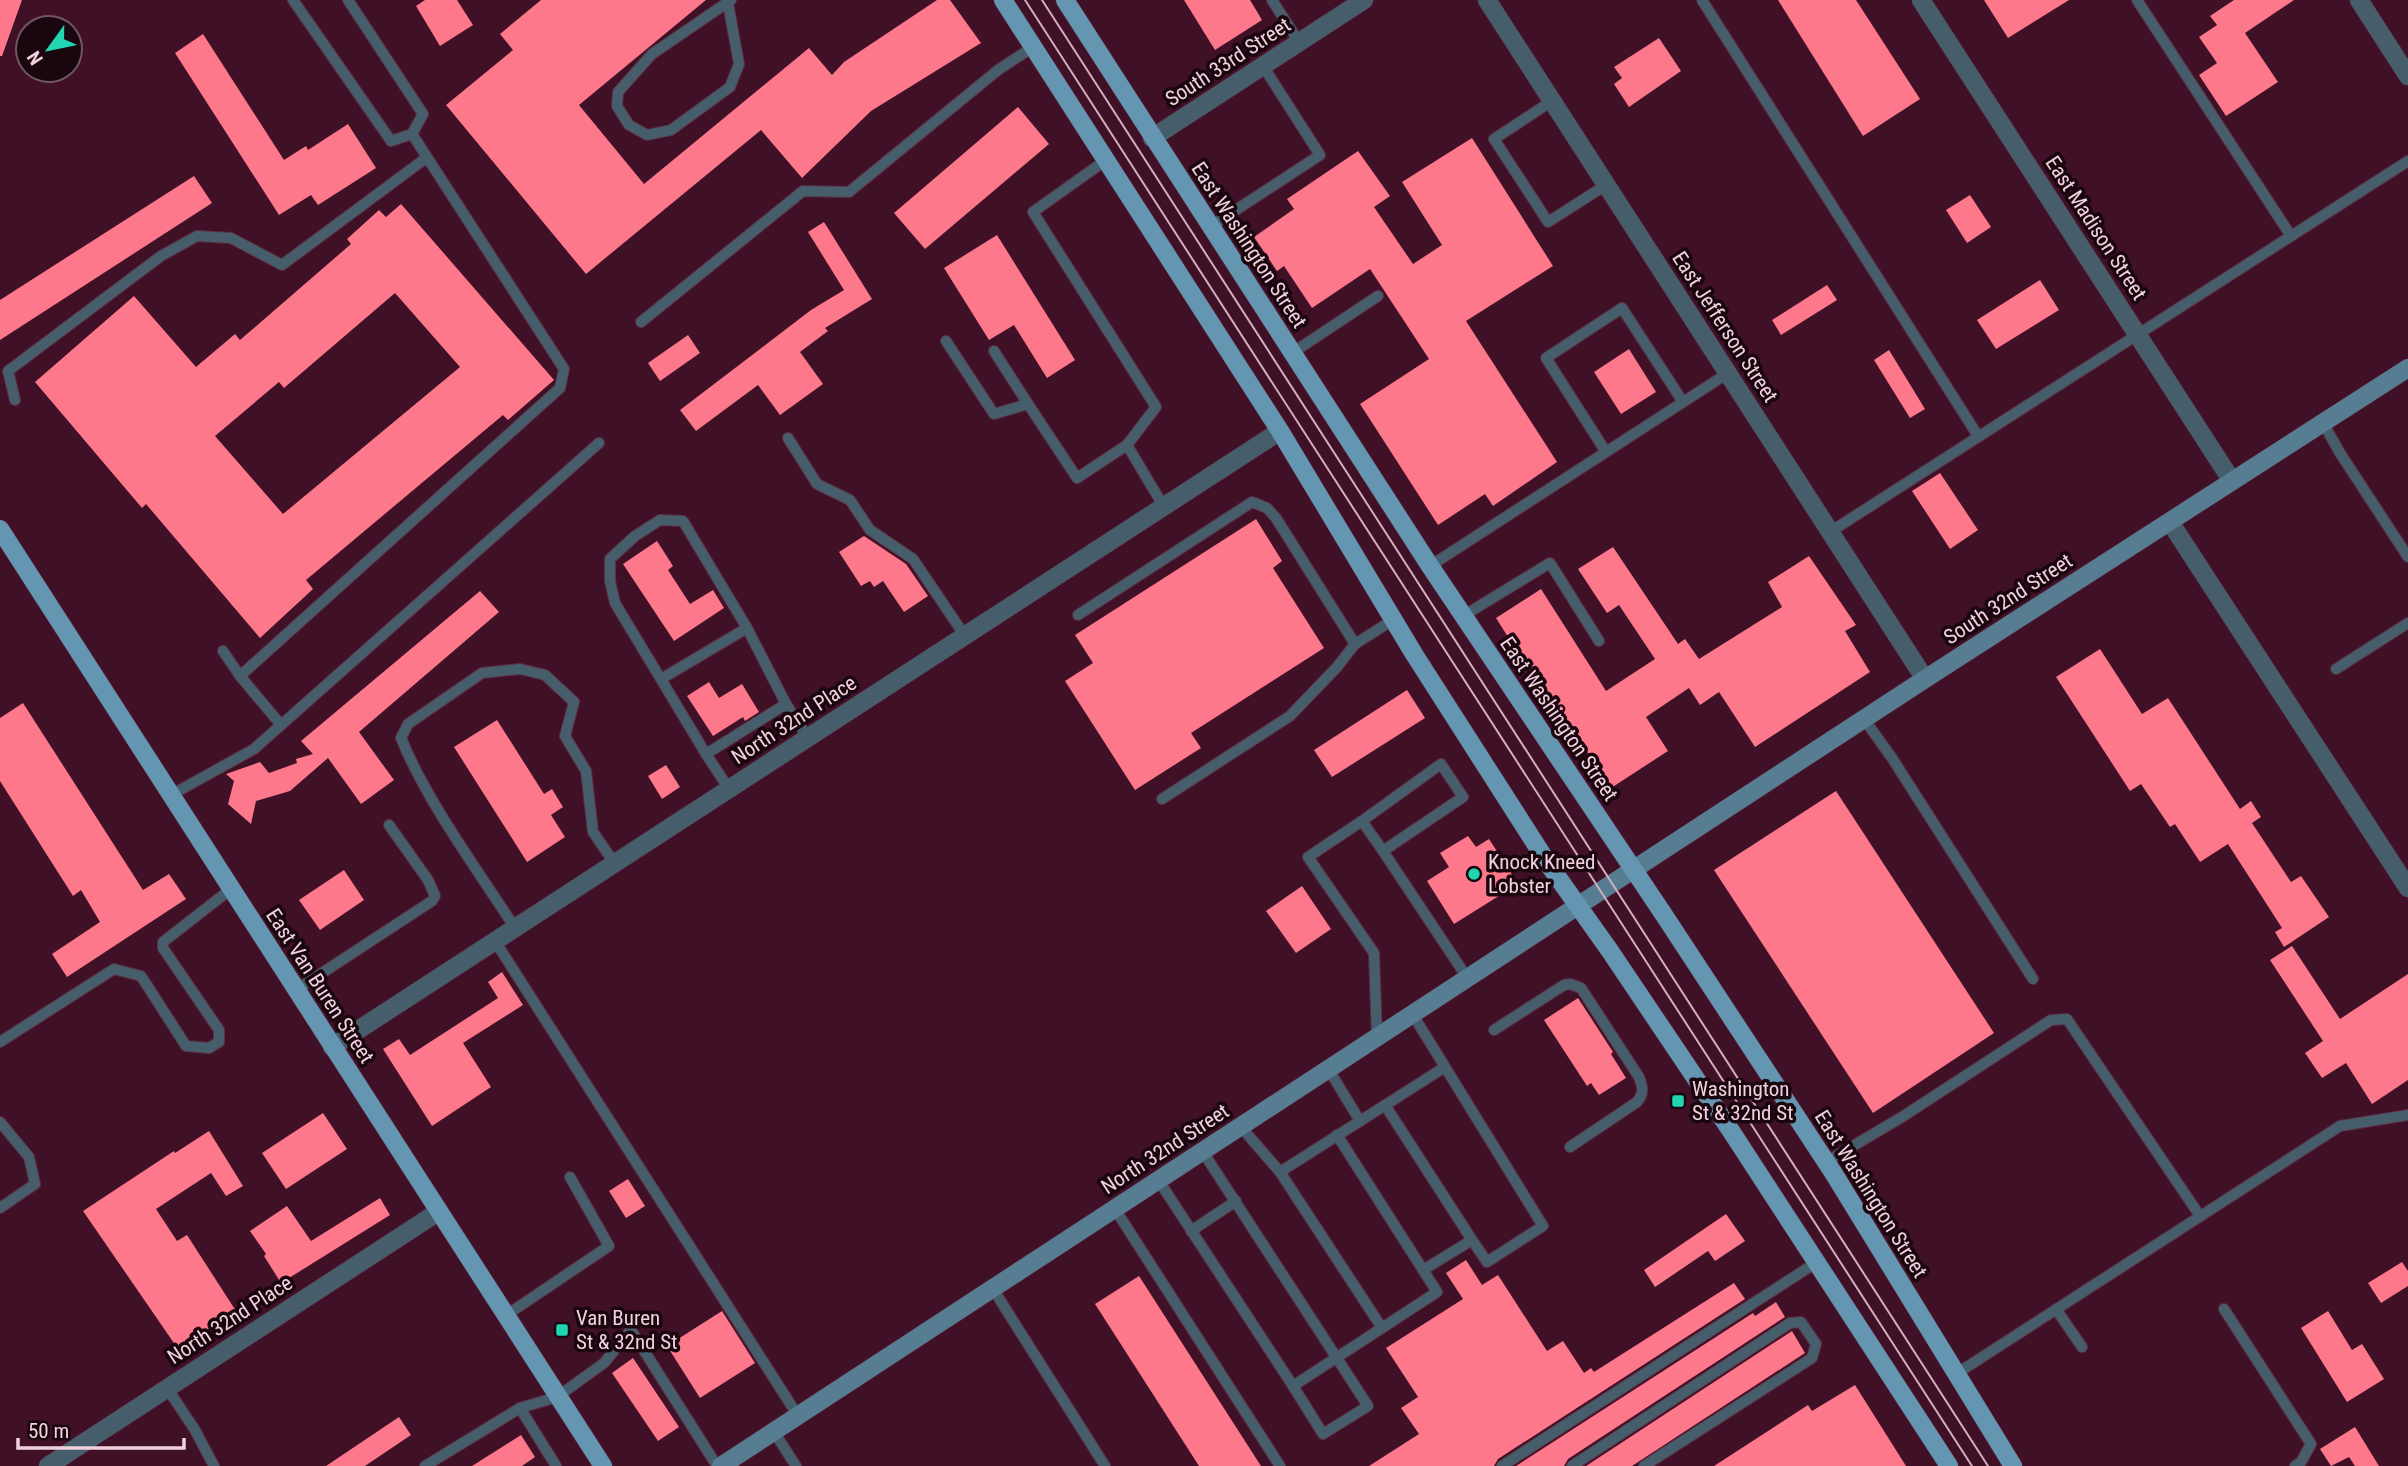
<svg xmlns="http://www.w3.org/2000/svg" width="2408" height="1466" viewBox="0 0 2408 1466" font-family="'Roboto Condensed',sans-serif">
<rect width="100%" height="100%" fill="#401027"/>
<g fill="#fd788a" fill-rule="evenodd">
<polygon points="0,0 22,0 2,56 0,56"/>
<polygon points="425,0 457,0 473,25 440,46 416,6"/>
<polygon points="541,0 706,0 579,105 644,184 809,48 832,75 844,62 937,0 950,0 981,43 871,111 802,178 761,130 586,274 446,105 513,50 500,34"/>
<polygon points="1184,0 1250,0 1262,20 1215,50"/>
<polygon points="1778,0 1856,0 1920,99 1863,136"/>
<polygon points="1984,0 2069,0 2008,38"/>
<polygon points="2234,0 2294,0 2245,33 2278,82 2226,116 2199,75 2217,63 2199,37 2217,25 2210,16"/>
<polygon points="203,34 284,160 306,146 308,150 348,124 376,168 318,205 311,195 279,215 175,53"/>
<polygon points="1659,38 1681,71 1629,107 1614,84 1622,78 1614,67"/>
<polygon points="1018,107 1049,144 925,249 894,213"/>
<polygon points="1472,138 1553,266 1466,321 1557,462 1493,506 1485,494 1438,525 1360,404 1429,359 1370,269 1312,308 1284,266 1277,271 1254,237 1294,209 1287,199 1358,151 1390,196 1374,207 1413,264 1442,245 1402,182"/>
<polygon points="194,176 212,203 0,340 0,300"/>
<polygon points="1970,195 1991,227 1967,243 1946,210"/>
<path d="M401 204 554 380 508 420 503 415 306 580 313 589 260 638 146 504 142 508 35 382 134 296 196 367 235 334 240 340 351 244 347 239 379 210 386 217ZM395 293 460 367 283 514 215 436 279 382 284 388Z"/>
<polygon points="824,222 872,299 825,328 828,331 800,352 823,384 780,415 758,385 696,431 680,410 811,310 844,290 808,232"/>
<polygon points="997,235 1075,360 1047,378 1014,325 989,340 944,268"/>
<polygon points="2040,280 2059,310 1996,349 1977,320"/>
<polygon points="1827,285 1837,300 1781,335 1772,320"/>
<polygon points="688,335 700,353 660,381 648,363"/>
<polygon points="1629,349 1656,392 1621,414 1594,372"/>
<polygon points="1889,350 1925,409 1910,418 1874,360"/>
<polygon points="1940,473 1978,530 1950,549 1912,491"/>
<polygon points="1256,519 1282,561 1273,568 1324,648 1191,733 1201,748 1135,790 1065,681 1093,663 1075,635"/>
<polygon points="864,536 906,564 928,596 904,612 883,581 874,587 870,581 861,586 839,552"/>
<polygon points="657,541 673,566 668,570 690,604 713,590 724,608 674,641 623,564"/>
<polygon points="1613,547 1678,644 1685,639 1699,659 1782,607 1768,582 1809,556 1856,625 1845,631 1870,672 1755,747 1719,692 1700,705 1689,688 1646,717 1668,751 1611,788 1555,703 1551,705 1496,618 1541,589 1606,691 1655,659 1619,605 1607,613 1578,569"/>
<polygon points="480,591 499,612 359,732 394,780 361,804 328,758 290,791 256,801 251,824 228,804 234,781 226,774 260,762 269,773 297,763 296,759 313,754 301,741"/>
<polygon points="2100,649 2142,714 2168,698 2240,809 2251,801 2261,817 2252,823 2291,882 2301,876 2329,917 2284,947 2275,932 2282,928 2228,844 2200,862 2175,824 2170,827 2141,784 2130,791 2056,677"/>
<polygon points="709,682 719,698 742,684 759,712 745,721 743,717 713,736 687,696"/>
<polygon points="1407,690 1425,718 1332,777 1314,750"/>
<polygon points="23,703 143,890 169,874 186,899 67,977 52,954 100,922 81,890 73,896 0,781 0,718"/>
<polygon points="497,720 544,794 552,789 563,807 551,815 565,837 527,862 454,747"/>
<polygon points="666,765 680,787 662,799 648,776"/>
<polygon points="1836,791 1994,1033 1873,1113 1714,870"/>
<polygon points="1468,836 1476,847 1489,839 1518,884 1454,924 1427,881 1449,867 1440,853"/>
<polygon points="344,870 364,900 320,930 299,900"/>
<polygon points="1302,886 1331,929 1296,953 1266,911"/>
<polygon points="2292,946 2340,1019 2408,974 2408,1080 2372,1104 2346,1063 2322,1078 2305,1053 2323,1041 2270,960"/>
<polygon points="502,972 523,1005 463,1043 491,1087 432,1126 383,1049 399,1039 410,1055 498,998 488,982"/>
<polygon points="1578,998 1613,1052 1611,1054 1626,1078 1599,1095 1591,1083 1587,1086 1544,1020"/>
<polygon points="323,1113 347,1149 286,1189 262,1153"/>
<polygon points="209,1131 243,1186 226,1196 211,1173 156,1209 177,1241 187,1235 236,1311 178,1349 83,1211 174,1151 175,1153"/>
<polygon points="628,1179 645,1206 626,1218 609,1191"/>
<polygon points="380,1198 390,1215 281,1283 264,1256 266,1254 250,1231 287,1206 311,1241"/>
<polygon points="1726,1214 1745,1241 1715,1261 1708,1251 1655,1287 1644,1270"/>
<polygon points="1466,1260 1482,1285 1498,1275 1547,1351 1563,1341 1584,1373 1591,1368 1594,1372 1734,1283 1745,1299 1498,1459 1494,1466 1369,1466 1419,1434 1401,1408 1418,1397 1386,1348 1463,1299 1446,1273"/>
<polygon points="2402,1262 2408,1271 2408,1286 2381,1303 2368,1283"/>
<polygon points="1139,1276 1261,1466 1199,1466 1095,1304"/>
<polygon points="1776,1302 1785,1317 1568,1459 1564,1466 1516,1466 1753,1313 1755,1316"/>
<polygon points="722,1311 755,1363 700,1398 667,1346"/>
<polygon points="2328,1311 2352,1350 2362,1344 2384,1379 2347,1402 2301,1328"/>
<polygon points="1792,1331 1805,1353 1632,1466 1586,1466"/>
<polygon points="633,1358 679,1427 658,1441 612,1373"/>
<polygon points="1855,1385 1906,1466 1714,1466 1808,1405 1812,1411"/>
<polygon points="399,1417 411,1435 365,1466 326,1466"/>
<polygon points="2355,1427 2379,1466 2355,1466 2349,1457 2331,1466 2320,1449"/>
<polygon points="521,1435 535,1457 522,1466 472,1466"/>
</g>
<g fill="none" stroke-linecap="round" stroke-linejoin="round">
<defs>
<g id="lane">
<polyline points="293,0 391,141 412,134 423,114 348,0"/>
<polyline points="1272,0 1299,42"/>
<polyline points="1702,0 1978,436"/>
<polyline points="2137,0 2291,236"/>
<polyline points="728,3 739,64 730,87 671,130 647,135 629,125 617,106 618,92 652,54 731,0"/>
<polyline points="1552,101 1494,139 1548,222 1606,185"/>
<polyline points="1106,160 1033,212 1156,407 1127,445 1164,507"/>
<polyline points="1210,227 1320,155 1263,66"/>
<polyline points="641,322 803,191 849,192 998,70 1033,47"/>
<polyline points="946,341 994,414 1028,404 1077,478 1127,445"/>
<polyline points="994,351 1028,404"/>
<polyline points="1292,353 1378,296"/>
<polyline points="15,400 8,371 161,256 197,236 231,238 282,265 426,158"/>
<polyline points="2323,423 2340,453 2408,557"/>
<polyline points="788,438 817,484 850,500 870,530 913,559 965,636"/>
<polyline points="1606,452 1546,358 1622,308 1683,402"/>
<polyline points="1830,532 2408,161"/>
<polyline points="1430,566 1728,373"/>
<polyline points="1078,615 1252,502 1267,508 1276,518 1355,644 1393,620"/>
<polyline points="1463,616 1550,563 1599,641"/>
<polyline points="223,651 240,676 281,725"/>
<polyline points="2336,669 2408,623"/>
<polyline points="240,676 560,388 564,369 412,134"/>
<polyline points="661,679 747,628"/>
<polyline points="1864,719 1892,758 2033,979"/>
<polyline points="706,754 615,603 610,581 610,559 635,536 660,520 683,521 747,628 786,704"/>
<polyline points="729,789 706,754 786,704 808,738"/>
<polyline points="171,795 254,749 599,443"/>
<polyline points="1162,799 1290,716 1337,667 1355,644"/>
<polyline points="1362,821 1441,764 1463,797 1383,851 1468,979"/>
<path d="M515 928C477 869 427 802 401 738L408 724 482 673 520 669 545 675 574 702 565 736 586 771 593 832 615 864"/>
<polyline points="495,941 798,1416"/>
<polyline points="296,990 432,901 435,896 428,880 389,825"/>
<path d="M1494 1030 1564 985 1570 984 1581 988 1639 1077C1643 1087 1644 1094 1637 1102L1570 1147"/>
<polyline points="1377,1038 1374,953 1308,857 1362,821 1383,851"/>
<polyline points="0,1042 114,969 141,976 186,1046 209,1048 219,1042 219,1030 163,948 163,942 231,889"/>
<polyline points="1329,1070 1360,1121"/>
<polyline points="1385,1105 1472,1240"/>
<polyline points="0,1122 29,1157 35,1184 0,1208"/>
<polyline points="1241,1127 1280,1172 1382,1328 1437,1292 1423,1270 1472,1240 1487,1262 1543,1226 1413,1015"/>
<polyline points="1337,1135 1423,1270"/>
<polyline points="1203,1152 1368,1406 1323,1434 1293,1386"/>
<polyline points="1826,1162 1902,1117 2051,1020 2067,1019 2200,1216"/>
<polyline points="1280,1172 1445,1067"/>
<polyline points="1159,1181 1293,1386 1382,1328"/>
<polyline points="1115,1209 1280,1466"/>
<polyline points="1191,1231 1236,1201"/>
<polyline points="993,1289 1105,1466"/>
<polyline points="2056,1309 2082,1347"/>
<polyline points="2224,1309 2311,1444 2301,1462 2295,1466"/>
<polyline points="505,1316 609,1246 570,1177"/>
<polyline points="1956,1374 2340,1126 2408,1115"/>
<polyline points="167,1388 195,1430 214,1466"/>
<polyline points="520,1408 556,1466"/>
<polyline points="774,1432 796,1466"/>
<polyline points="425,1466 520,1408 557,1397 604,1363 631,1330 717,1466"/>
<polyline points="1502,1466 1817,1262"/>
<polyline points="1572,1466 1790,1323 1801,1322 1816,1344 1812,1358 1644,1466"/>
</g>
<g id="street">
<polyline points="1487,0 1925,679"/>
<polyline points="1921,0 2232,481"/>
<polyline points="2359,0 2408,76"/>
<polyline points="1152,138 1364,0"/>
<polyline points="2170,522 2408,888"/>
<polyline points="332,1047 1280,431"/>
<polyline points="48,1466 438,1212"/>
</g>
<polyline id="secondary" points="721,1466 1925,679 2408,368"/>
<g id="primary">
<polyline points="1003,0 1280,431 1414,654 1549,865 1610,951 1733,1134 1949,1466"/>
<polyline points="1065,0 1430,566 1664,915 1834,1174 2013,1466"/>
<polyline points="0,529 603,1466"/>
</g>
</defs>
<use href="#lane" stroke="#5c2f44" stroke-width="12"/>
<use href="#street" stroke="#5c2f44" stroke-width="19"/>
<use href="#secondary" stroke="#5c2f44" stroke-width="19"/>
<use href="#primary" stroke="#5c2f44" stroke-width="19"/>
<use href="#lane" stroke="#465e6b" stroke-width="10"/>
<use href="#street" stroke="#465e6b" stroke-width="18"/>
<use href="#secondary" stroke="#577d93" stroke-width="18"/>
<use href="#primary" stroke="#6496b1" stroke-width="18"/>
<g stroke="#d2afbd" stroke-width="2">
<polyline points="1025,0 1972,1466"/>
<polyline points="1042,0 1988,1466"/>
</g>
</g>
<g fill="#20d5b0" stroke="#1a060f" stroke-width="2.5">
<circle cx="1474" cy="874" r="7"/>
<rect x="1671" y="1094" width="14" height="14" rx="3.5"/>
<rect x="555" y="1323" width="14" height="14" rx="3.5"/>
</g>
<g text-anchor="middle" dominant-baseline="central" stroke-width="7" stroke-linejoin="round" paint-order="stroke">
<g font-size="21" fill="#f1d1dd" stroke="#1a060f">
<text transform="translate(1228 62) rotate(-33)">South 33rd Street</text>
<text transform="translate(2096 228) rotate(57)">East Madison Street</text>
<text transform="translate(1249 245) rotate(57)">East Washington Street</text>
<text transform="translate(1725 327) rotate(57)">East Jefferson Street</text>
<text transform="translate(2008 599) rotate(-33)">South 32nd Street</text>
<text transform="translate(1559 719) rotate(56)">East Washington Street</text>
<text transform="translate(794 720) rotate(-33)">North 32nd Place</text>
<text transform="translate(320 986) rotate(57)">East Van Buren Street</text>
<text transform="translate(1165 1149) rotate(-33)">North 32nd Street</text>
<text transform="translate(1871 1194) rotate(58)">East Washington Street</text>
<text transform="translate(230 1320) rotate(-33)">North 32nd Place</text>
</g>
<g font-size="21" fill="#f1d1dd" stroke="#1a060f" text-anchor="start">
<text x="1488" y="862">Knock Kneed<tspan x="1488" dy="24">Lobster</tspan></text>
<text x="1692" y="1089">Washington<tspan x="1692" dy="24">St &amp; 32nd St</tspan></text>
<text x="576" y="1318">Van Buren<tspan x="576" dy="24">St &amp; 32nd St</tspan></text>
</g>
</g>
<g transform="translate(49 49) rotate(237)"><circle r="33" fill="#1a060f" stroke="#705761" stroke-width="2"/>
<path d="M0-5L12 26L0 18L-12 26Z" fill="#20d5b0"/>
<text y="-10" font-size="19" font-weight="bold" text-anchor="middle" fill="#f1d1dd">N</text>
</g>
<path d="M18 1438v10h166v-10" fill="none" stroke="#f1d1dd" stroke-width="3.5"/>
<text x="28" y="1438" font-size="21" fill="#f1d1dd" stroke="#1a060f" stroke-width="5" paint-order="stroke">50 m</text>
</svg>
